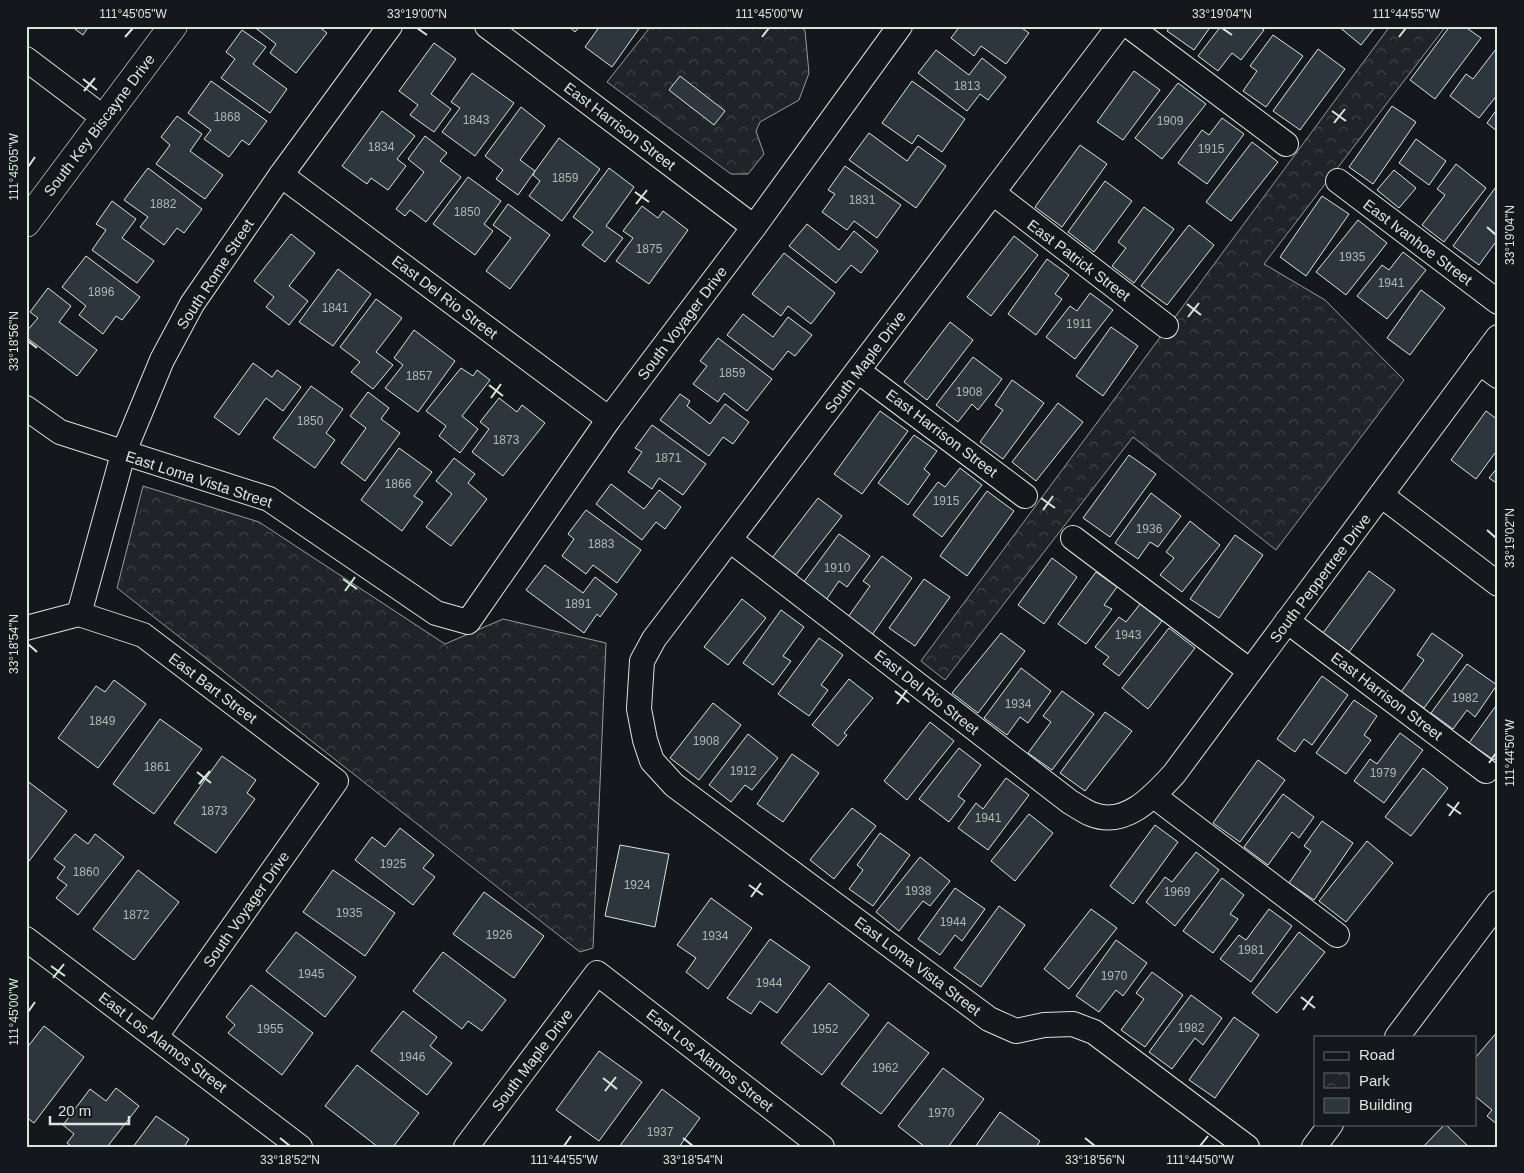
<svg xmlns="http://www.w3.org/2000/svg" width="1524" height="1173" viewBox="0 0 1524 1173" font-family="Helvetica,sans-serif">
<defs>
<pattern id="park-crowns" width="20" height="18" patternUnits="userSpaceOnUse" patternTransform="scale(1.25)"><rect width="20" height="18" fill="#202428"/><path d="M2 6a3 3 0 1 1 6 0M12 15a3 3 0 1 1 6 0" fill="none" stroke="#404447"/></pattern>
</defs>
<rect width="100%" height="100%" fill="#14181c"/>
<g fill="url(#park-crowns)" stroke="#939e99">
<polygon points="651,26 802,26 805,31 809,73 799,100 760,122 756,131 764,154 748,174 731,174 607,82"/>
<polygon points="1390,26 1446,26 1264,264 1325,300 1404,380 1276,550 1133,437 945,680 921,661"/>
<polygon points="143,486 259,522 445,644 503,619 606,643 593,948 580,952 117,588"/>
</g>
<g fill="#2c363c" stroke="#d8e6dc">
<polygon points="71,26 89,26 83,35"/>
<polygon points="253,26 318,26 327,33 296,73 270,53 276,44"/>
<polygon points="568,26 580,26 575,32"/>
<polygon points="600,26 641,26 612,67 585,47"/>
<polygon points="960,26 1019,26 1029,33 1006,64 981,46 974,56 951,38"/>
<polygon points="1170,26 1211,26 1194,50 1167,31"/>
<polygon points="1221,26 1259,26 1264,30 1241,60 1232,53 1218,71 1198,56"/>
<polygon points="1338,26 1376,26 1361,45"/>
<polygon points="1450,26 1464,26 1481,38 1435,99 1410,80"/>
<polygon points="242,30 266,47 253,64 287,89 270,113 221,78 235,59 226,52"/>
<polygon points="1273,35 1303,56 1266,107 1243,91 1257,71 1250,66"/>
<polygon points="434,43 456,59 431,94 451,109 434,132 410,115 418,105 399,91"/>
<polygon points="1318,49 1345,69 1300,130 1273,111"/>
<polygon points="1496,49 1498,94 1479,118 1450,96 1466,74 1473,79"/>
<polygon points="936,50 969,75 982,58 1006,77 988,100 980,94 967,111 918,73"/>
<polygon points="1134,71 1160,90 1123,140 1097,122"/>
<polygon points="472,73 514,103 475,156 442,132 460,108 451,102"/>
<polygon points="680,76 725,111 714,125 669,90"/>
<polygon points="211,81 267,121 249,145 242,140 229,157 204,139 211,130 188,113"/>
<polygon points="912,81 965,119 942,152 918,135 912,144 882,123"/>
<polygon points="1178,83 1206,104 1162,159 1135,138"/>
<polygon points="1392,106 1416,122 1373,184 1349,167"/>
<polygon points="521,107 545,126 520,160 535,171 518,195 496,179 503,170 485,156"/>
<polygon points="1498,108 1498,132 1487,123"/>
<polygon points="382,111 415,136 397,159 406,166 388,190 371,178 367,184 342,166"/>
<polygon points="177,116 202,134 190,151 223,175 205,199 156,164 170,145 161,137"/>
<polygon points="1222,118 1244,134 1207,184 1178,163 1202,130 1209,135"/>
<polygon points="869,133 907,161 918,146 946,166 916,208 849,160"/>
<polygon points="425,136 447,153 440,161 461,177 426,222 410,210 405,216 396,209 424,172 408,159"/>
<polygon points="559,138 600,169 562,221 529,196 540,181 533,175 535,171"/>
<polygon points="1416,139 1446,161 1429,185 1399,163"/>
<polygon points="1252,142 1278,162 1231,221 1206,202"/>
<polygon points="1080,145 1107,164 1062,227 1035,207"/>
<polygon points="1456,164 1486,188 1444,242 1422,225 1445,195 1437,189"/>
<polygon points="845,166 901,205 877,238 854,221 847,230 822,212 835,194 828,190"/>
<polygon points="148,168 202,209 184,233 177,228 164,245 140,227 148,217 124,200"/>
<polygon points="609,168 634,187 606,226 623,238 605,262 582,245 593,232 573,217"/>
<polygon points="1394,170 1416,188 1399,208 1377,190"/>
<polygon points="468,177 501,201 484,224 493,231 475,255 433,224"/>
<polygon points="1105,181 1132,201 1094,252 1068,232"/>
<polygon points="1498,184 1498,239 1479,265 1453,246"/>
<polygon points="1322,196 1349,214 1306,276 1280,257"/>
<polygon points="112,201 136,219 122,238 154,261 137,283 92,250 106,230 96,224"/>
<polygon points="508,204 550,235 510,289 486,271 511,238 493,225"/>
<polygon points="642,206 658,218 663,211 688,230 649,284 616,261 633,238 623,231"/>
<polygon points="1144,207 1174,229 1134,283 1112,266 1126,248 1118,242"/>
<polygon points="1358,220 1387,243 1346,295 1316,272"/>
<polygon points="807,224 839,250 854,231 878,251 861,273 851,265 836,283 789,246"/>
<polygon points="1189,225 1214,245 1167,305 1141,286"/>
<polygon points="291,234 315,253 289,286 308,301 289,325 266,307 274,297 254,281"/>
<polygon points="1014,236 1038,255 991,316 967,297"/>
<polygon points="1403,252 1426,270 1387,319 1357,296 1382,265 1389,270"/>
<polygon points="784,253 835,293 811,324 788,306 781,316 752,294"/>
<polygon points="86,256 140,297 122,320 116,316 103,334 79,315 86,306 62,287"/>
<polygon points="1047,259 1069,275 1055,294 1062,299 1036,335 1008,314"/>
<polygon points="338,269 371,294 333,346 299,322"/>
<polygon points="48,288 71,306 59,322 97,350 77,376 26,337 26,332 38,318 30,312"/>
<polygon points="1421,290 1445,308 1410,355 1387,338"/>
<polygon points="1090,293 1113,310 1075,359 1046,337 1070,306 1077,311"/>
<polygon points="376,299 402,318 376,352 393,365 373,389 351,372 360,362 340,347"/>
<polygon points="743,314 773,337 788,317 812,335 795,356 788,351 773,370 727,335"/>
<polygon points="950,322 973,340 927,400 904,382"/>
<polygon points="1111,327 1138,346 1103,396 1076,376"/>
<polygon points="414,330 455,361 418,412 385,388 403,365 394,358"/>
<polygon points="718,338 772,379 747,411 724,393 718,402 693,384 707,366 700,361"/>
<polygon points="973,357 1002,379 978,410 972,404 958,422 936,405"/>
<polygon points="253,363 272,377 277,370 301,387 283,411 266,398 239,435 214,417"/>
<polygon points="461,368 473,376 477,370 490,380 462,416 478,429 460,453 439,436 446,426 426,411"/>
<polygon points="1012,380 1044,403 1003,459 980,442 1003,410 995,405"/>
<polygon points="311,386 343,409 326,433 335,440 315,468 273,438"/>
<polygon points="368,392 389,408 381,419 400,433 365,481 341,463 366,428 350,416"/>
<polygon points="680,394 690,401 687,406 710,424 725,404 749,422 733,444 723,437 709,456 660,420"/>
<polygon points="499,398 517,412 522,405 545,423 503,476 472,452 489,429 480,422"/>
<polygon points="1058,403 1083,422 1036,481 1012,462"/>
<polygon points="880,411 908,431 862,494 834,474"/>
<polygon points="1486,411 1498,420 1498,449 1476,479 1451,460"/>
<polygon points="652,425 706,464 683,495 659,478 652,489 628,472 642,452 635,448"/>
<polygon points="914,435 937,451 924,469 930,474 908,505 878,483"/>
<polygon points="399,448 432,472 414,496 423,502 402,531 361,500"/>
<polygon points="1129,455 1156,474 1110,537 1083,518"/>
<polygon points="454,458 475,474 468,483 487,499 451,546 426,527 452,494 436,481"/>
<polygon points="1498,467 1498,484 1489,478"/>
<polygon points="960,468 982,485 942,537 913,515 938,482 945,487"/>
<polygon points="611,484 644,509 659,490 681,507 665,529 656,522 642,540 596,504"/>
<polygon points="987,491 1014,511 967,576 940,556"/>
<polygon points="1151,493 1181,516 1158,547 1150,542 1138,559 1115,543"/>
<polygon points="818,498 842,516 795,576 772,558"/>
<polygon points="586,510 641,550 617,583 593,565 586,574 562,556 574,539 568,534"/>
<polygon points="1190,521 1220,545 1182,592 1160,575 1174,558 1166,552"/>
<polygon points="839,534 870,556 847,587 839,581 826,600 803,583"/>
<polygon points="1235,535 1263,555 1219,618 1190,599"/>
<polygon points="882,556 912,578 872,635 848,617 870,586 863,581"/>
<polygon points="1052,558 1077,577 1044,624 1018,605"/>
<polygon points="545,565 583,593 595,577 617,594 600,617 597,614 584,633 526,590"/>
<polygon points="1369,571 1395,590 1349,652 1323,633"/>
<polygon points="1096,572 1117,587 1104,605 1112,609 1086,644 1058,624"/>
<polygon points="924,579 950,597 915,646 889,628"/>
<polygon points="742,599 766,618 728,665 704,647"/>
<polygon points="1140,604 1162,621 1119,676 1103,664 1109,657 1095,647 1119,617 1126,622"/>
<polygon points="781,610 804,627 783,656 791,661 773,685 743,663"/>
<polygon points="1169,628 1195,648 1148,709 1122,688"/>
<polygon points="1001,633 1025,651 978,713 952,693"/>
<polygon points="1432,633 1463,655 1424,708 1401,692 1424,660 1417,655"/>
<polygon points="819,638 843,655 821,685 828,690 809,716 778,694"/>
<polygon points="1467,664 1497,685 1475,717 1467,710 1453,729 1431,713"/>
<polygon points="1021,668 1051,691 1028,723 1020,717 1007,735 984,718"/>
<polygon points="1322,676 1348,695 1312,745 1304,739 1295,752 1277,739"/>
<polygon points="849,679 873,698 844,733 847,735 838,746 812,725"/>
<polygon points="114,680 146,704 98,768 58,738 96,686 105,692"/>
<polygon points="1062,691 1094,714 1052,770 1028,753 1051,722 1043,716"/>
<polygon points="1354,700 1377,716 1364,735 1371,740 1346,774 1316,753"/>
<polygon points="713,703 741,725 699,780 670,758"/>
<polygon points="1498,703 1498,755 1494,760 1469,743"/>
<polygon points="1105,712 1132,731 1085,791 1060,773"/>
<polygon points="160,719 202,749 154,814 113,784"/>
<polygon points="930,722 954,741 907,800 884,781"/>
<polygon points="1400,733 1423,750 1384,803 1354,781 1370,759 1377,764"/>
<polygon points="748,734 778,758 752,790 745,785 731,802 709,785"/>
<polygon points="959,748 981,765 958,796 965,801 949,822 919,799"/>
<polygon points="792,754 819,773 783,822 757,804"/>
<polygon points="222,756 256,780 247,793 255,799 216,853 174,823"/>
<polygon points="1258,760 1285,780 1240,842 1213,823"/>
<polygon points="1423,768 1448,788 1411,836 1385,817"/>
<polygon points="1006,778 1029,795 988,850 958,828 976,803 983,809"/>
<polygon points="26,780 67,811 26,865"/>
<polygon points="1283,794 1314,817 1299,838 1292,832 1268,865 1244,847"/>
<polygon points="852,808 876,826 834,879 810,860"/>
<polygon points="1029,814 1053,833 1015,881 991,861"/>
<polygon points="1322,821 1353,843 1314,900 1289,883 1311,851 1304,846"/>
<polygon points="1155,825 1178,842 1133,904 1110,886"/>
<polygon points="400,828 434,855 423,868 435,877 413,905 355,860 372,837 385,847"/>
<polygon points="880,833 910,855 873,906 849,889 863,870 857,865"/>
<polygon points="75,834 88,844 95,834 124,857 78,915 56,898 67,885 57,878 65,867 54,859"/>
<polygon points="1367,841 1393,863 1346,922 1319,901"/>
<polygon points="620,845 669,854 655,927 605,916"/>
<polygon points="1196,852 1219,870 1175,926 1146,902 1165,877 1172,882"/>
<polygon points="920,857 950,881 930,906 923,901 899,931 876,912"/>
<polygon points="138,870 179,902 134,960 93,929"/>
<polygon points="333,870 395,913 365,956 303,912"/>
<polygon points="1222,878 1244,895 1230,914 1238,919 1213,953 1183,931"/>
<polygon points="955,888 985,909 962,941 955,935 940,955 918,939"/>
<polygon points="484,892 544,936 514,978 453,934"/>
<polygon points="711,898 752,928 708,989 686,972 696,958 677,945"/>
<polygon points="999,906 1025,925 981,987 954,968"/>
<polygon points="1091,909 1117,928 1069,989 1044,969"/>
<polygon points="1269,909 1292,926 1251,982 1220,959 1239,935 1246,940"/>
<polygon points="296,932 356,977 325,1017 266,971"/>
<polygon points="1299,932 1325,952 1277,1013 1252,993"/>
<polygon points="770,939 810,967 777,1013 760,1001 751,1014 727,998"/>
<polygon points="1116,940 1147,963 1123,996 1116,990 1099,1012 1076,996"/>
<polygon points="443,952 506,1000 482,1031 468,1021 462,1029 413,991"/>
<polygon points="1152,972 1183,995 1145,1047 1121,1030 1144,999 1136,993"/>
<polygon points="829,983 869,1015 822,1075 781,1043"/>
<polygon points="251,985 313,1033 282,1075 228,1033 235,1025 226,1017"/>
<polygon points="1191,995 1222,1018 1203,1045 1195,1038 1172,1069 1149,1052"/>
<polygon points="403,1011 437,1037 430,1046 452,1063 427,1095 371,1051"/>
<polygon points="1234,1017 1259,1035 1215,1098 1189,1080"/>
<polygon points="888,1022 929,1053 881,1114 841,1084"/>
<polygon points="44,1026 84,1057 34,1123 26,1117 26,1049"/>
<polygon points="1498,1031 1498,1125 1487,1116 1492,1110 1475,1096 1475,1058"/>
<polygon points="599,1051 642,1082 599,1141 556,1110"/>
<polygon points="357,1065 419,1113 393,1147 378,1147 325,1106"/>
<polygon points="943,1068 984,1099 948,1147 925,1147 898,1126"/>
<polygon points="116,1088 139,1106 107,1147 72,1147 67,1143 74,1134 63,1125 90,1089 106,1101"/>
<polygon points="662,1089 700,1118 679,1147 619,1147"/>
<polygon points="1000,1112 1040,1141 1036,1147 975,1147"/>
<polygon points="156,1116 189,1139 184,1147 133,1147"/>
<polygon points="1445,1124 1469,1147 1423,1147"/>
</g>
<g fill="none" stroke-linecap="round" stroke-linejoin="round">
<defs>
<g id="street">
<polyline points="487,26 754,227"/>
<polyline points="1119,26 654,639 642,661 639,709 645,740 652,761 674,785 989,1019 1016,1031 1044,1025 1073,1024 1094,1032 1247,1147"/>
<polyline points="1129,26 1286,144"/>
<polyline points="26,59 104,118"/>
<polyline points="281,175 609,419"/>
<polyline points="1338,181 1498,302"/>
<polyline points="993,193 1166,326"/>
<polyline points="1479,362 1498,376"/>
<polyline points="858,371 1025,496"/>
<polyline points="26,408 60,432 269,499 436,613 468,622 609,419 754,227 900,26"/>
<polyline points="1381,495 1498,584"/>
<polyline points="1073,538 1250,671"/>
<path d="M730 540 1070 802C1077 806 1084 811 1091 814 1125 828 1153 797 1174 774L1498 337"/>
<polyline points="79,614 123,454 162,360 192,304 281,175 390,26"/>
<polyline points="79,614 143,635 336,781 156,1036"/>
<polyline points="1287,621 1486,771"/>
<polyline points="26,628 79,614"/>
<polyline points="1154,796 1337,935"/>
<polyline points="26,939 300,1147"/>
<polyline points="1397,1037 1498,903"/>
<polyline points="466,1147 597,973 822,1147"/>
<polyline points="1314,1147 1331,1124"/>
</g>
<polyline id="secondary" points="26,223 173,26"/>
</defs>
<use href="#street" stroke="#d8e6dc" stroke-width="26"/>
<use href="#secondary" stroke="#d8e6dc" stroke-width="29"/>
<use href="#street" stroke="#14181c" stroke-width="24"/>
<use href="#secondary" stroke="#14181c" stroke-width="28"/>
</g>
<path fill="none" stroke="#d8e6dc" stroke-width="2" d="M417 28 427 35M1222 28 1232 35M125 37 133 28M762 37 769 28M1399 37 1406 28M83 79 97 90M84 91 95 78M1332 111 1346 121M1334 123 1345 109M28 167 35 157M635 192 649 202M636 204 647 190M1487 227 1496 235M1187 304 1201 315M1188 317 1199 303M28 341 37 348M489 385 503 396M491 398 501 384M1041 498 1055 508M1043 510 1053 496M1487 530 1496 538M343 579 357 589M345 591 355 577M28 644 37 652M895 691 909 702M897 704 907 690M1489 763 1496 753M197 772 211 783M199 784 210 771M1447 804 1461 814M1449 816 1459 802M749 885 763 895M751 897 761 883M51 966 65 976M53 978 64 964M1301 997 1315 1008M1303 1010 1313 996M28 1012 35 1002M603 1078 617 1089M605 1091 616 1077M280 1138 290 1146M683 1138 693 1146M1085 1138 1095 1146M564 1146 571 1136M1200 1146 1208 1136"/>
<g text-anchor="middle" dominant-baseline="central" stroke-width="4" stroke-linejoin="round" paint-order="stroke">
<g font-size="12" fill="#adbab4">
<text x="967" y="86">1813</text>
<text x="227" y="117">1868</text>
<text x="476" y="120">1843</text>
<text x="1170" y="121">1909</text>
<text x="381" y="147">1834</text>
<text x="1211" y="149">1915</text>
<text x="565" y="178">1859</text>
<text x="862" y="200">1831</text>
<text x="163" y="204">1882</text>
<text x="467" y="212">1850</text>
<text x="649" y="249">1875</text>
<text x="1352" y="257">1935</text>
<text x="1391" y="283">1941</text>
<text x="101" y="292">1896</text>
<text x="335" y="308">1841</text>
<text x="1079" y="324">1911</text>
<text x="732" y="373">1859</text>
<text x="419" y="376">1857</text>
<text x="969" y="392">1908</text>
<text x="310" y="421">1850</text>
<text x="506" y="440">1873</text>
<text x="668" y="458">1871</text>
<text x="398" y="484">1866</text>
<text x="946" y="501">1915</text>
<text x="1149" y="529">1936</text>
<text x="601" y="544">1883</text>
<text x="837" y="568">1910</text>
<text x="578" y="604">1891</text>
<text x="1128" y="635">1943</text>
<text x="1465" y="698">1982</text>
<text x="1018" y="704">1934</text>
<text x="102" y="721">1849</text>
<text x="706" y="741">1908</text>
<text x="157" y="767">1861</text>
<text x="743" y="771">1912</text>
<text x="1383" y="773">1979</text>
<text x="214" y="811">1873</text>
<text x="988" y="818">1941</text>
<text x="393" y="864">1925</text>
<text x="86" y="872">1860</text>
<text x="637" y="885">1924</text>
<text x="918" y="891">1938</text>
<text x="1177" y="892">1969</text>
<text x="349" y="913">1935</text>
<text x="136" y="915">1872</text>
<text x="953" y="922">1944</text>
<text x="499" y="935">1926</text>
<text x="715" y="936">1934</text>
<text x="1251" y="950">1981</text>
<text x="311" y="974">1945</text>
<text x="1114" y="976">1970</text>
<text x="769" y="983">1944</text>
<text x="1191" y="1028">1982</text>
<text x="270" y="1029">1955</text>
<text x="825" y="1029">1952</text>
<text x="412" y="1057">1946</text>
<text x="885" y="1068">1962</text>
<text x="941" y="1113">1970</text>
<text x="660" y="1132">1937</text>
</g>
<g font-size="15" fill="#d8e6dc" stroke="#14181c">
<text transform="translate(99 125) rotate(-53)">South Key Biscayne Drive</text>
<text transform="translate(620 126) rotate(37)">East Harrison Street</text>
<text transform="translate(1418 242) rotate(37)">East Ivanhoe Street</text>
<text transform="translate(1079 260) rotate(37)">East Patrick Street</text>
<text transform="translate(215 274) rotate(-57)">South Rome Street</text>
<text transform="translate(445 297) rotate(37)">East Del Rio Street</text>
<text transform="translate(682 323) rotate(-53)">South Voyager Drive</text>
<text transform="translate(865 362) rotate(-53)">South Maple Drive</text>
<text transform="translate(942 433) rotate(37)">East Harrison Street</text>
<text transform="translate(199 479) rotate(18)">East Loma Vista Street</text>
<text transform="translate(1320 578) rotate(-53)">South Peppertree Drive</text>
<text transform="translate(213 688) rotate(37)">East Bart Street</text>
<text transform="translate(927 692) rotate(38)">East Del Rio Street</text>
<text transform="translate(1387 696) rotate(37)">East Harrison Street</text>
<text transform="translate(246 909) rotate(-55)">South Voyager Drive</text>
<text transform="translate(918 966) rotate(37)">East Loma Vista Street</text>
<text transform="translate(163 1042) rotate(37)">East Los Alamos Street</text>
<text transform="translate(532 1060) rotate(-53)">South Maple Drive</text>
<text transform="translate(710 1060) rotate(38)">East Los Alamos Street</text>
</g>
</g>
<rect width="1524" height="1173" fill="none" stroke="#14181c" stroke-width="55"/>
<rect x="1314" y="1036" width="162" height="90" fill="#14181c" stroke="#626a69"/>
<rect x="1324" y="1052" width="25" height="8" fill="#14181c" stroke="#626a69"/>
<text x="1359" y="1060" font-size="15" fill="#d8e6dc">Road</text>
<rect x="1324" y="1073" width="25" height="15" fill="url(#park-crowns)" stroke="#626a69"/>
<text x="1359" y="1086" font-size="15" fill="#d8e6dc">Park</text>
<rect x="1324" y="1098" width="25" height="15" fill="#2c363c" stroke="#626a69"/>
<text x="1359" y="1110" font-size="15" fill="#d8e6dc">Building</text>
<path d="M50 1116v8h79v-8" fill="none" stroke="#d8e6dc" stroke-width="2.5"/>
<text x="58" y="1116" font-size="15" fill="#d8e6dc" stroke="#14181c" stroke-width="4" paint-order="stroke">20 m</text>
<rect x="28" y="28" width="1468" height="1118" fill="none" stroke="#d8e6dc" stroke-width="2"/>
<g font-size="12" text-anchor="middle" fill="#d8e6dc">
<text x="133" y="18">111°45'05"W</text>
<text x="417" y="18">33°19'00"N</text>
<text x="769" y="18">111°45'00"W</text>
<text x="1222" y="18">33°19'04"N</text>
<text x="1406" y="18">111°44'55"W</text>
<text transform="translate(14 167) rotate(-90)" y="4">111°45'05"W</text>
<text transform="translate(1510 235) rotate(-90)" y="4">33°19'04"N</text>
<text transform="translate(14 341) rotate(-90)" y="4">33°18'56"N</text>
<text transform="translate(1510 538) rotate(-90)" y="4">33°19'02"N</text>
<text transform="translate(14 644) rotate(-90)" y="4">33°18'54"N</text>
<text transform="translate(1510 753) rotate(-90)" y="4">111°44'50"W</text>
<text transform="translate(14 1012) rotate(-90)" y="4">111°45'00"W</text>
<text x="290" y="1164">33°18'52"N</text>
<text x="564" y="1164">111°44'55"W</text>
<text x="693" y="1164">33°18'54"N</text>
<text x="1095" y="1164">33°18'56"N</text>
<text x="1200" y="1164">111°44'50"W</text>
</g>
</svg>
